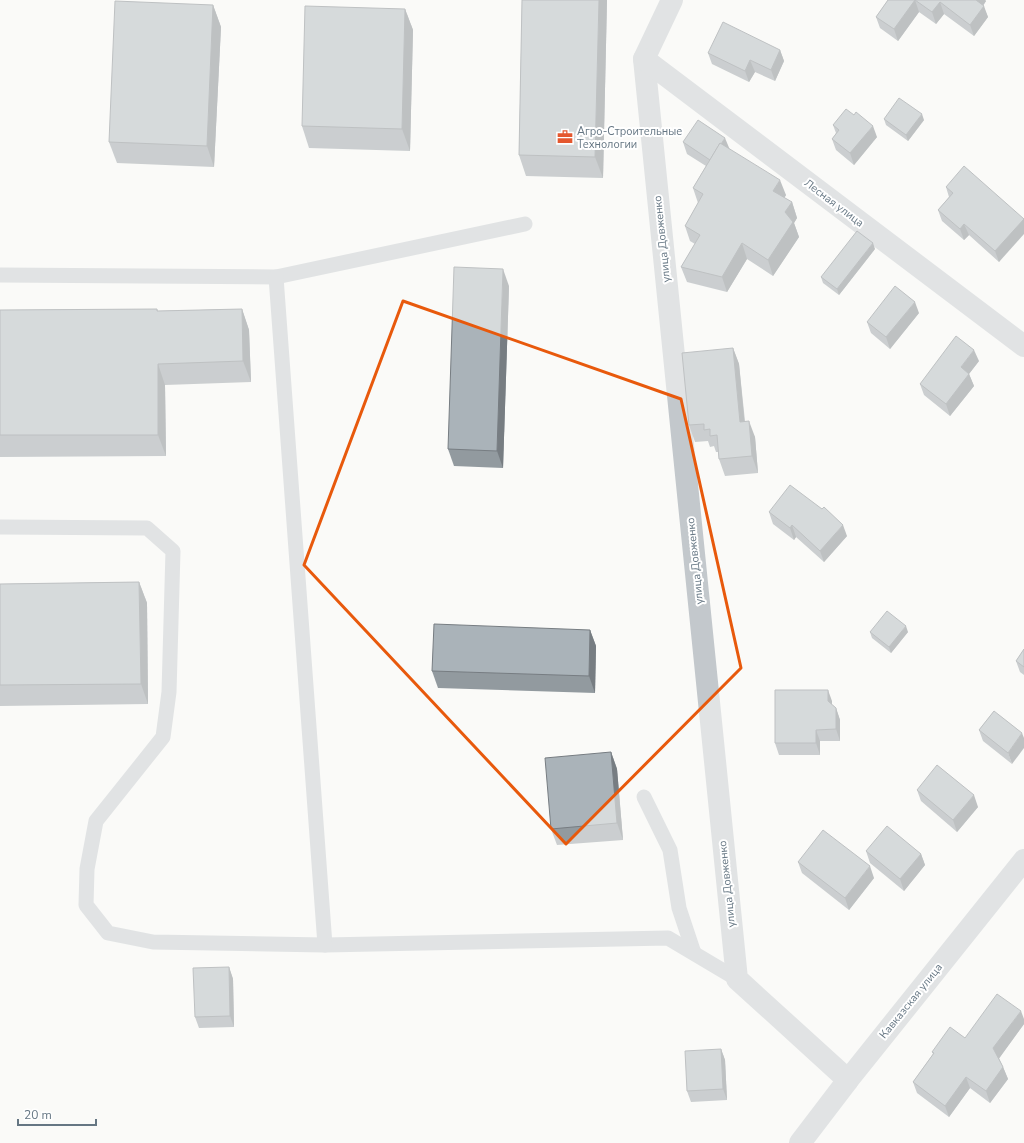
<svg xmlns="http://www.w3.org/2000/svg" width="1024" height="1143" viewBox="0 0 1024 1143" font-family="'Nunito Sans',sans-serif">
<rect width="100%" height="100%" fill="#fafaf8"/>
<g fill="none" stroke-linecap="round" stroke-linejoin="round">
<g stroke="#c3c8cc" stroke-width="15">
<polyline points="0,275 276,277 525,224"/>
<polyline points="276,277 325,945 668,938 737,979"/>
<polyline points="0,527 147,528 173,551 169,692 163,737 96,821 87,869 86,905 108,933 153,942 325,945"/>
<polyline points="644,797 670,850 679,908 694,953"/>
</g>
<g stroke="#c3c8cc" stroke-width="22">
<polyline points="672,0 644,59 737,979 848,1080"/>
<polyline points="644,59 1024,346"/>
</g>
<polyline stroke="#c3c8cc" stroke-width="22" points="800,1143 848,1080 1024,860"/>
</g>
<g fill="#929a9f">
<polygon points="522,0 607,0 603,178 526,176 519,155"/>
<polygon points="888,0 985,0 986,1 983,6 988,17 974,36 944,14 936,24 919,12 898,41 880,28 876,17"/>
<polygon points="213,5 221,27 214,167 117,163 109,142"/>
<polygon points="405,9 413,30 410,151 309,148 302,126"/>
<polygon points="780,50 784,61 775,81 755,72 749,82 712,64 708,53"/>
<polygon points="884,119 924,120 908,141 886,125"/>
<polygon points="833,125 877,137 854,165 836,150 832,139 836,133"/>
<polygon points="683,142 729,149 786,195 784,198 792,202 797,218 794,223 799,237 773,276 747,259 727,292 687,282 681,267 695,244 690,241 685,226 698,203 693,188 706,166 687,154"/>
<polygon points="946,187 1024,219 999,262 969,235 964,240 942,221 938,210 949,197"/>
<polygon points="875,249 839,295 823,283 821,277"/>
<polygon points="509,286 503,468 454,466 448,449"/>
<polygon points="157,309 158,311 242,309 249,330 251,382 165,385 166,456 0,457 0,310"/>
<polygon points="919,313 890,349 871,333 867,322"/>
<polygon points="733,348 739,364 745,421 755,437 758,473 725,476 719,459 718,452 716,452 714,446 710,447 708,441 695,442 689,425"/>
<polygon points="979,361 969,374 974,386 950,416 924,395 920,384"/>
<polygon points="769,512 847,536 824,562 796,537 794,540 773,524"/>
<polygon points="139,582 147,603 148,704 0,706 0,584"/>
<polygon points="590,630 596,646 595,693 438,688 432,671"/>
<polygon points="870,632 908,632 891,653 872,638"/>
<polygon points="1024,649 1024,675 1020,672 1016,661"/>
<polygon points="832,701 832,705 836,708 840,720 840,741 820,741 820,755 779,755 775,743"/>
<polygon points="994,711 1012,764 983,741 979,730"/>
<polygon points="611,752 617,769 623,840 557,845 551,829"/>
<polygon points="917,790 978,807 957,832 921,801"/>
<polygon points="866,851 921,854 925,865 904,891 870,863"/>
<polygon points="798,862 874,878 849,910 802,873"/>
<polygon points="229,967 233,979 234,1027 199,1028 195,1017"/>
<polygon points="1024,1019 1024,1024 999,1058 1003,1067 1008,1079 990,1103 970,1088 949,1117 917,1093 913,1082 933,1054 932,1052 965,1038"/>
<polygon points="721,1049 725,1060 727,1100 691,1102 687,1091"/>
</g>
<g fill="#777d82">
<polygon points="599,0 607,0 603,178 595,157"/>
<polygon points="915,0 919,12 898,41 894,29"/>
<polygon points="975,0 985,0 986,1 979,11"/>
<polygon points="940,2 944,14 936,24 932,12"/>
<polygon points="213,5 221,27 214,167 207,146"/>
<polygon points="984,6 988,17 974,36 970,25"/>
<polygon points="405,9 413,30 410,151 402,129"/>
<polygon points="780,50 784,61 775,81 771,70"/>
<polygon points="750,60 755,72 749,82 745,71"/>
<polygon points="922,114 924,120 908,141 906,135"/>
<polygon points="873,126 877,137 854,165 850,153"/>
<polygon points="725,138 730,150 710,160"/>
<polygon points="780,180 786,195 779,207 773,191"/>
<polygon points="792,202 797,218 794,223 799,237 773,276 768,260 785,212"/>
<polygon points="1024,219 1024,234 999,262 995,251"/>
<polygon points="964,224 969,235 964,240 960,229"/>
<polygon points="742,243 747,259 727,292 722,277"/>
<polygon points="873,243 875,249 839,295 837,289"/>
<polygon points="503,269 509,286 503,468 497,451"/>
<polygon points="915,302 919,313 890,349 886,337"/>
<polygon points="242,309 249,330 251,382 243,361"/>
<polygon points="733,348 739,364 746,438 740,422"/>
<polygon points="974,350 979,361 965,379 961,367"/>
<polygon points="158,364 165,385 166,456 158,435"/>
<polygon points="969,374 974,386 950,416 946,404"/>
<polygon points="749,421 755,437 758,473 752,456"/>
<polygon points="792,525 796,537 794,540 790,528"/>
<polygon points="843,525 847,536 824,562 820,551"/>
<polygon points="139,582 147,603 148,704 141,684"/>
<polygon points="906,626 908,632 891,653 889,647"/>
<polygon points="590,630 596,646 595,693 589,676"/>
<polygon points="828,690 832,701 832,713 828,701"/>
<polygon points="836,708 840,720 840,741 836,729"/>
<polygon points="816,730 820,741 820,755 816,743"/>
<polygon points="1022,733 1024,738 1024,748 1012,764 1008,753"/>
<polygon points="611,752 617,769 623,840 617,823"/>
<polygon points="974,795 978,807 957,832 953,820"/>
<polygon points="921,854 925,865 904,891 900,879"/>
<polygon points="870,866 874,878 849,910 845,898"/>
<polygon points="229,967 233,979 234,1027 230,1016"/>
<polygon points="1021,1011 1024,1019 1024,1024 998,1060 993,1048"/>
<polygon points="721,1049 725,1060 727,1100 723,1089"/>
<polygon points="1003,1067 1008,1079 990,1103 986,1091"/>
<polygon points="966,1077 970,1088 949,1117 945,1106"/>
</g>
<g fill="#aab3b9" stroke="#777d82">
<polygon points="522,0 599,0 595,157 519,155"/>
<polygon points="888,0 976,0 984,6 970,25 940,2 932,12 915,0 894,29 876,17"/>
<polygon points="115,1 213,5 207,146 109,142"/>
<polygon points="305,6 405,9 402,129 302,126"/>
<polygon points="723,22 780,50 771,70 750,60 745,71 708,53"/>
<polygon points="899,98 922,114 906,135 884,119"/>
<polygon points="846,109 854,115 856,112 873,126 850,153 832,139 839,130 833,125"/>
<polygon points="698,120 725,138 721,144 720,143 710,160 683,142"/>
<polygon points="720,143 780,180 773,191 792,202 785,212 793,222 768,260 742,243 722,277 681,267 700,235 685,226 703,194 693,188"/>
<polygon points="964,166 1024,219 995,251 964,224 960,229 938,210 953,193 946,187"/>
<polygon points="857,231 873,243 837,289 821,277"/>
<polygon points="454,267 503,269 497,451 448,449"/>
<polygon points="895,286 915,302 886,337 867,322"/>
<polygon points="157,309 157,311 242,309 243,361 158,364 158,435 0,435 0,310"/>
<polygon points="956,336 974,350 961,367 969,374 946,404 920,384"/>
<polygon points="733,348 740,422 749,421 752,456 719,459 717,435 710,436 710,429 704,430 704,424 689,425 682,353"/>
<polygon points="790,485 822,509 824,507 843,525 820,551 792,525 790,528 769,512"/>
<polygon points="139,582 141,684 0,685 0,584"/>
<polygon points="887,611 906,626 889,647 870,632"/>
<polygon points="434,624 590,630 589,676 432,671"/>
<polygon points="1024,649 1024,667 1016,661"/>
<polygon points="775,690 828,690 828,701 836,708 836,729 816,730 816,743 775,743"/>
<polygon points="994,711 1022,733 1008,753 979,730"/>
<polygon points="611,752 617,823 551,829 545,758"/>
<polygon points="937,765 974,795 953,820 917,790"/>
<polygon points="887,826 921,854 900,879 866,851"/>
<polygon points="823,830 870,866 845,898 798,862"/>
<polygon points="229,967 230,1016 195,1017 193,968"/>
<polygon points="997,994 1021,1011 993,1048 1003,1067 986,1091 966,1077 945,1106 913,1082 934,1053 932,1052 950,1027 965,1038"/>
<polygon points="721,1049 723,1089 687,1091 685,1051"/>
</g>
<path d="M0 0H1024V1143H0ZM403 301 681 399 741 668 566 844 304 565Z" fill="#fafaf8" fill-opacity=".55" fill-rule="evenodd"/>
<path fill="none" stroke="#e8590c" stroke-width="3" stroke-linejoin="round" d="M403 301 681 399 741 668 566 844 304 565Z"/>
<defs>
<symbol id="office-bare" viewBox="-9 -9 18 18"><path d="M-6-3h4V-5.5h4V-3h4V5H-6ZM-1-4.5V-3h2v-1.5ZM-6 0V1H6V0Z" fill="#e4572e" stroke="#fff" stroke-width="2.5" paint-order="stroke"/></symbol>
</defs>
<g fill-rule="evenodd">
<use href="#office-bare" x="554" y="126" width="22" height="22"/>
</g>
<g text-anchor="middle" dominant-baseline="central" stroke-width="4" stroke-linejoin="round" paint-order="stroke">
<g font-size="11" fill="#657683" stroke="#fff" text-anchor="start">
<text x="577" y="131">Агро-Строительные<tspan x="577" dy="13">Технологии</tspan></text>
</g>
<g font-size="11" fill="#657683" stroke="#fff">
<text transform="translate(834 203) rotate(37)">Лесная улица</text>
<text transform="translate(662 239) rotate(-96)">улица Довженко</text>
<text transform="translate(695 561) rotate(-96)">улица Довженко</text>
<text transform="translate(727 884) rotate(-96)">улица Довженко</text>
<text transform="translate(911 1001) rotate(-51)">Кавказская улица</text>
</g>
</g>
<path d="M18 1119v6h78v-6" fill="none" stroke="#657683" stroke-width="2"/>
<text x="24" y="1119" font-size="12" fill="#657683" stroke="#ffffff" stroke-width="3" paint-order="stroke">20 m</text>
</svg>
